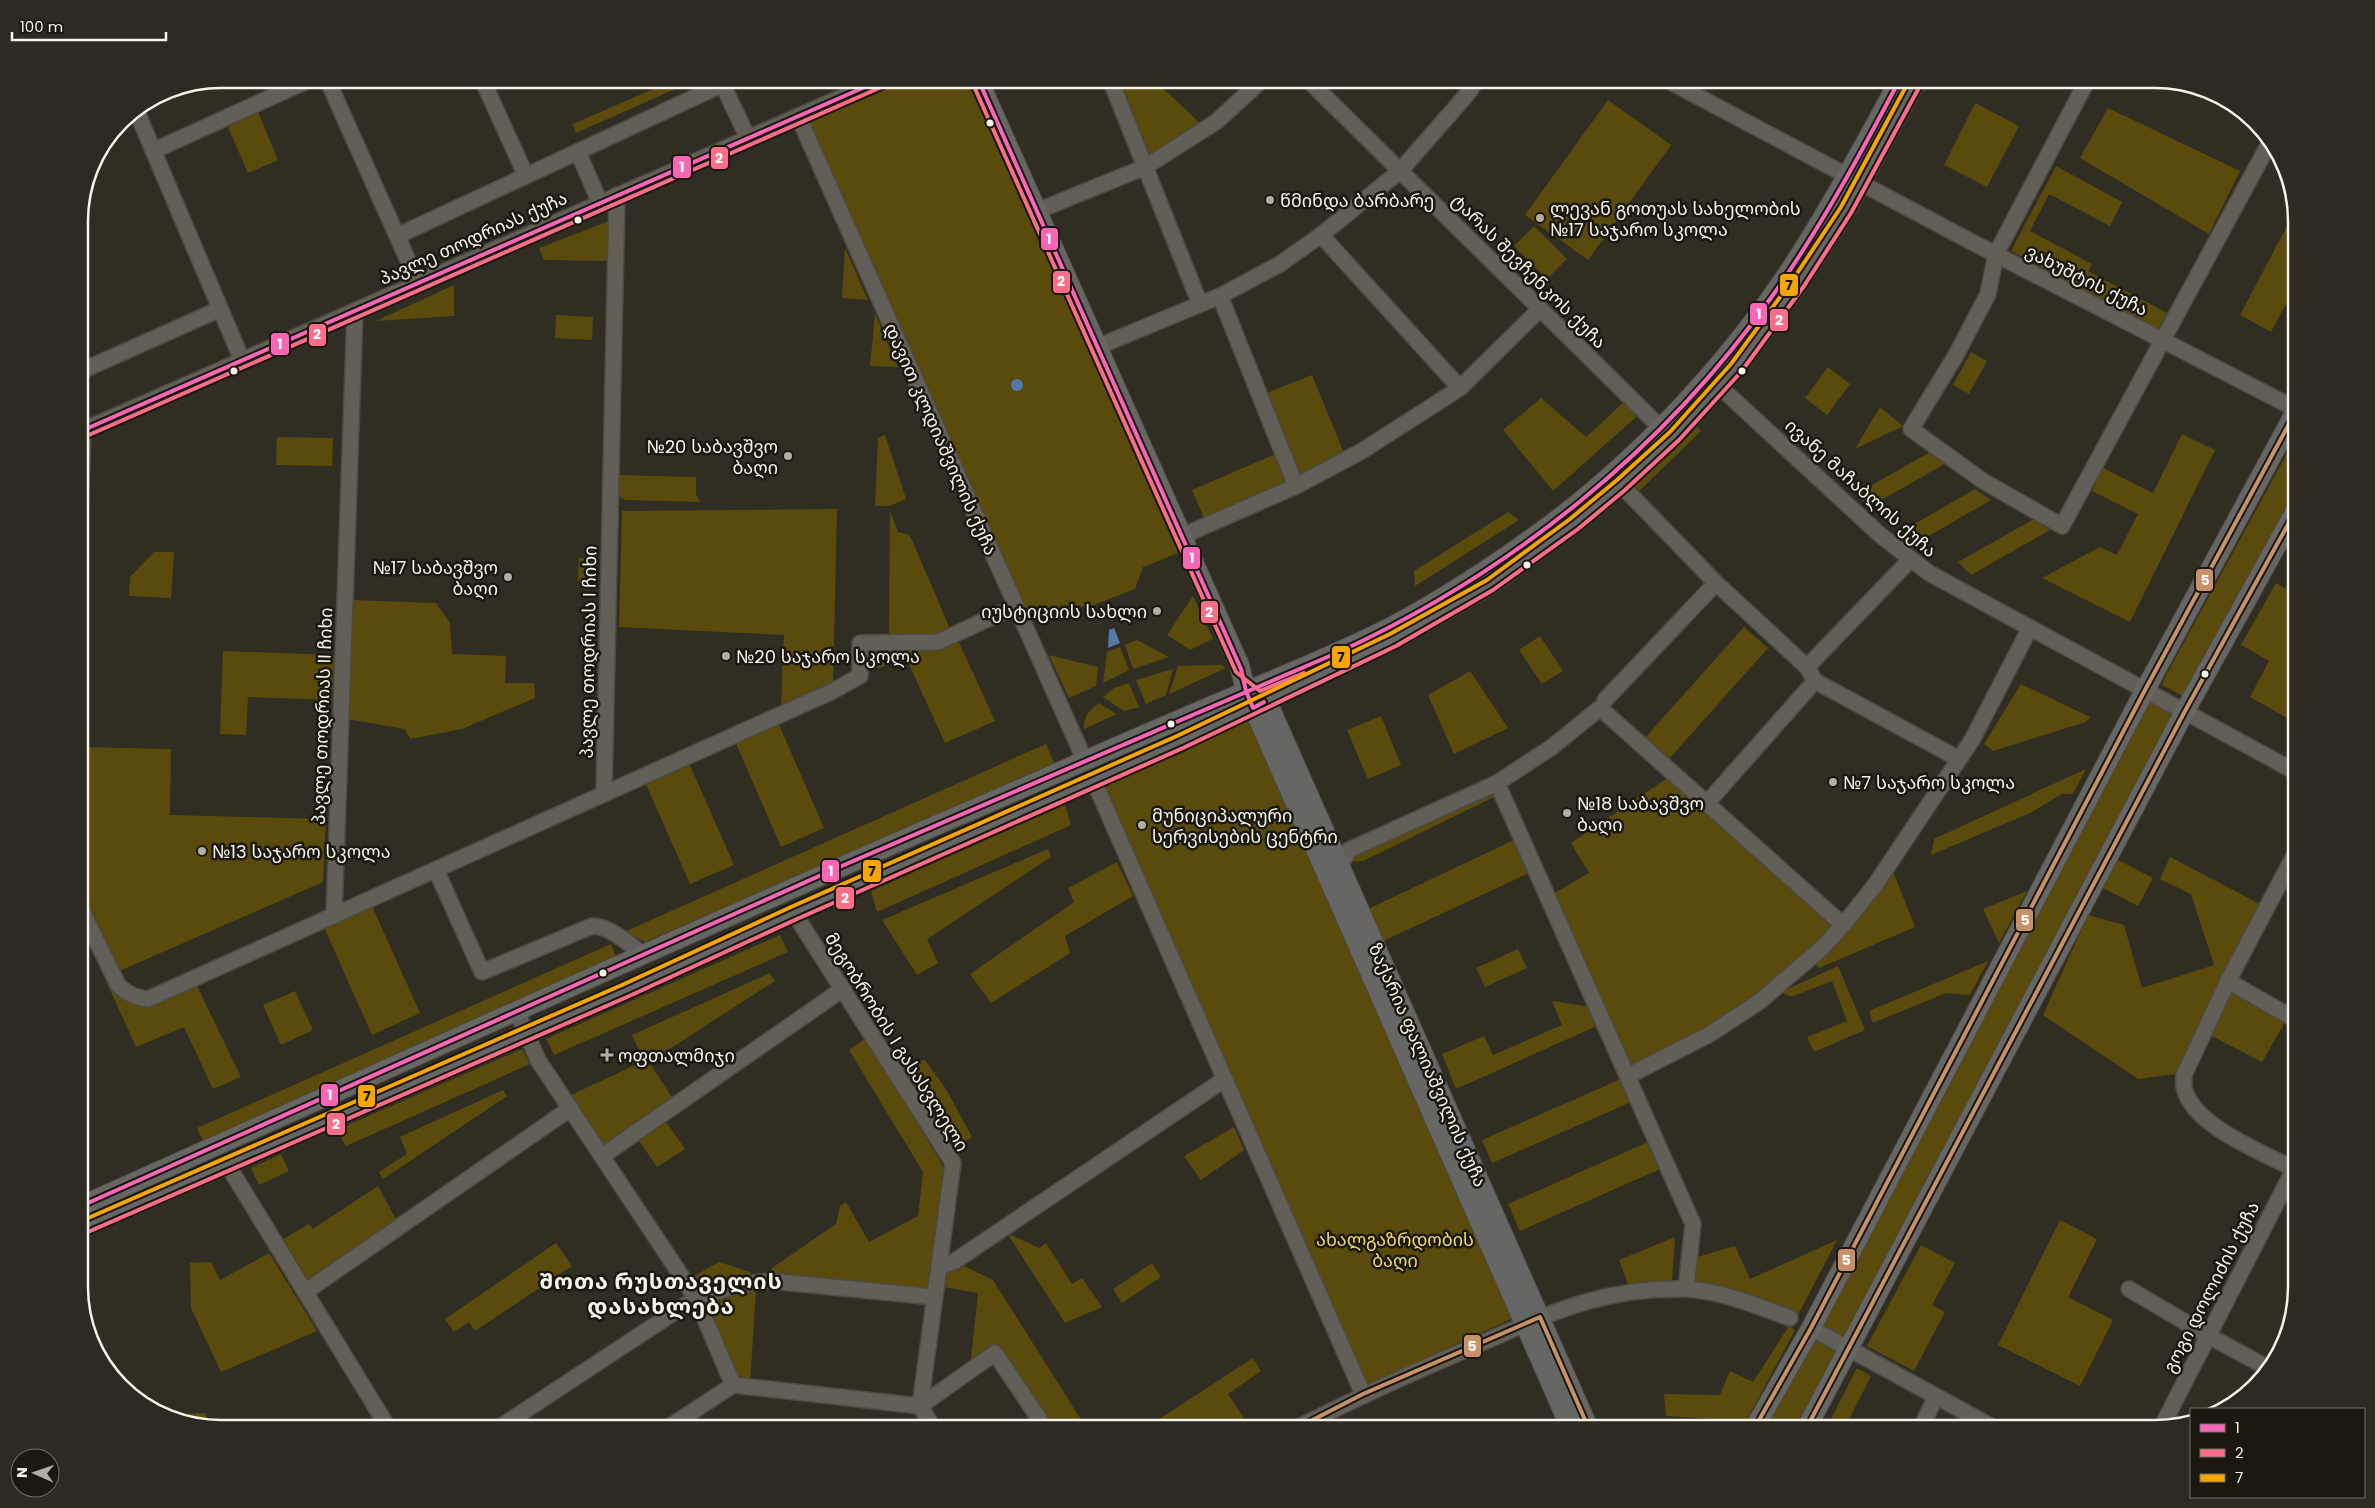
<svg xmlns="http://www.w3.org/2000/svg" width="2375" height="1508" viewBox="0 0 2375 1508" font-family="Poppins,'Noto Sans Georgian',sans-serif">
<rect width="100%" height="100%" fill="#302d23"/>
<g fill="#5a4b0c">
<polygon points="676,79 698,79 576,133 573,124"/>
<polygon points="899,79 969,79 1178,553 1143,567 1135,589 1091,606 1067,607 1026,621 807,127 810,114"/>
<polygon points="1112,79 1153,79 1202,125 1152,160 1142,157"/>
<polygon points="1608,100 1671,145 1588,260 1525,215"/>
<polygon points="1975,103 2019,126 1987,187 1944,165"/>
<polygon points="256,107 278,160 248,173 225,120"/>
<polygon points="2108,108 2240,171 2209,234 2080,158"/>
<polygon points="2056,166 2122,202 2110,226 2049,194 2030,231 2092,264 2088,271 2167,313 2158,330 2011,251"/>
<polygon points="2294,213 2296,221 2296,285 2271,332 2240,315"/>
<polygon points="609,221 608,261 544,260 539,248"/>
<polygon points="1534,226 1567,259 1547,279 1514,246"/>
<polygon points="845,248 868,300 842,298"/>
<polygon points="454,285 454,316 376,321"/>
<polygon points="875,314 898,367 870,366"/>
<polygon points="556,315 593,317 592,340 555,338"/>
<polygon points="1971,352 1987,361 1969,394 1953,385"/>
<polygon points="1828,367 1850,384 1827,415 1805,398"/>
<polygon points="1312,375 1344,453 1296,479 1262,395"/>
<polygon points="1541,398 1586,437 1625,401 1636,417 1553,491 1503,430"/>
<polygon points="1880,407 1903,426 1855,449"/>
<polygon points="1692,421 1701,431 1636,494 1627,485"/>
<polygon points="2182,434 2215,450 2130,622 2042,578 2100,547 2117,555 2138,514 2092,491 2103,468 2153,493"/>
<polygon points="885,435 906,499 889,506 875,506 878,438"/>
<polygon points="277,437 333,438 332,466 276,465"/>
<polygon points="2296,437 2296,494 2186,698 2162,685 2164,679"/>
<polygon points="1932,451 1948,462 1869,507 1856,494"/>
<polygon points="1278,453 1290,483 1205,520 1192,490"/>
<polygon points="616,475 696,477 696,494 700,502 625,500 616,495"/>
<polygon points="1975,489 1991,500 1913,545 1899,533"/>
<polygon points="837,509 833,684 781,708 784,635 619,627 622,511"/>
<polygon points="890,511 898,532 909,535 912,540 950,629 930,637 889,635"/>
<polygon points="1508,512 1519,520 1415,586 1414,571"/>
<polygon points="2034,519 2050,530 1971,575 1958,562"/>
<polygon points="154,552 174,552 171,598 129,596 130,577"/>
<polygon points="579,558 593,559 592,582 578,582"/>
<polygon points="2276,583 2296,595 2296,635 2293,641 2296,643 2296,723 2250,697 2269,661 2241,645"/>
<polygon points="1193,596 1213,639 1190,650 1167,635"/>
<polygon points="350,600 436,603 450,623 452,654 506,656 505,683 534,683 535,698 462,729 410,739 405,729 347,719"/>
<polygon points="1744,627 1768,648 1669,759 1645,738"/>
<polygon points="1540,636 1563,671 1542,684 1519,650"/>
<polygon points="957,638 995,721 945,743 907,660 867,671 867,647"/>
<polygon points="1137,640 1169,657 1133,669 1125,645"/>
<polygon points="1120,647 1129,670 1103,683 1107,652"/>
<polygon points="223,651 334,655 332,700 248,697 246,735 220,734"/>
<polygon points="1049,655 1098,667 1096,686 1069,698"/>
<polygon points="1221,665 1226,668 1169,694 1178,666"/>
<polygon points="1173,669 1166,695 1146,704 1136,680"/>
<polygon points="1470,671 1508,728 1454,754 1428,695"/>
<polygon points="1129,683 1139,707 1124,711 1103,697 1114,688"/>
<polygon points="2021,684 2090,717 2086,722 1993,751 1984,744"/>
<polygon points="2150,698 2179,713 1847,1339 1820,1324 2022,947"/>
<path d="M1099 703 1117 714 1084 729C1083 716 1089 711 1099 703Z"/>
<polygon points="1381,716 1401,765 1368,779 1347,730"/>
<polygon points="1253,718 1513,1318 1369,1384 1360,1382 1102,786 1105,780"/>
<polygon points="777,720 824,828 781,847 734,739"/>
<polygon points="1046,744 1054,763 645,942 624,932"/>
<polygon points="79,747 171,749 170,815 326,819 323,882 117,972 79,890"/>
<polygon points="689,763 734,865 690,884 645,782"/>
<polygon points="2086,769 2073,794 2062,794 2030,813 1931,855 1934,839"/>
<polygon points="1669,777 1837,924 1813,950 1741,1010 1631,1066 1553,894 1589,873 1571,843"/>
<polygon points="1494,787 1498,795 1363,861 1346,862 1357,850"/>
<polygon points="1065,805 1071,825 877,912 871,891"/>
<polygon points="1514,840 1529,873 1381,942 1366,910"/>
<polygon points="1048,849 1051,857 927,939 938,963 917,975 882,920"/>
<polygon points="2170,857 2260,904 2175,1074 2138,1079 2043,1015 2088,915 2124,925 2142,988 2214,965 2191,894 2160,879"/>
<polygon points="2116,859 2153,878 2138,906 2101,887"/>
<polygon points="1117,862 1133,896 1065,936 1070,953 991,1003 970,974 1074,902 1068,888"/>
<polygon points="1892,869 1915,927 1819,968 1814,962"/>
<polygon points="2027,891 1999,943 1983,909"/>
<polygon points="371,904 420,1013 372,1035 323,925"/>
<polygon points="780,935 788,952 554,1055 546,1039"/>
<polygon points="611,944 616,957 203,1141 197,1128"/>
<polygon points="1518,949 1527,968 1485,987 1476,968"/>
<polygon points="1988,961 1970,995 1946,993 1873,1023 1869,1011"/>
<polygon points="1838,966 1865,1030 1814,1052 1807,1037 1847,1021 1832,981 1791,997 1781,992"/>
<polygon points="770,973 775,981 657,1057 642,1056 632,1035"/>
<polygon points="109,977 125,998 196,984 241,1077 213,1089 184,1027 136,1047 105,979"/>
<polygon points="2228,981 2289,1015 2262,1062 2204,1032"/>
<polygon points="295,991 313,1030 281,1045 263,1005"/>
<polygon points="1552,1001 1591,1007 1599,1025 1456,1089 1442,1054 1484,1036 1493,1055 1562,1025"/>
<polygon points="866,1038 945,1169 930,1289 770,1279 772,1268 836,1224 840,1206 846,1202 869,1242 918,1216 923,1172 849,1050"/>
<polygon points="522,1049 530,1064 346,1146 336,1130"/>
<polygon points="925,1060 946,1089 972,1137 950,1151 895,1064"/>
<polygon points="637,1064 651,1065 675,1102 603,1151 567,1097"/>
<polygon points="1621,1079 1631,1102 1492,1163 1482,1140"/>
<polygon points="503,1090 507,1096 383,1179 379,1172 407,1154 400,1137"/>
<polygon points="664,1119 685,1149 657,1167 637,1138"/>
<polygon points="1234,1127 1244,1150 1201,1180 1184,1156"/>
<polygon points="1648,1142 1660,1169 1520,1231 1508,1204"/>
<polygon points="281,1154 289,1171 259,1185 251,1168"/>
<polygon points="378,1186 399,1225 312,1286 283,1239 309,1224 313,1229"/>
<polygon points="2060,1220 2097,1239 2068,1297 2113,1320 2080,1386 1998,1345"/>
<polygon points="1007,1233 1039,1248 1046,1243 1072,1284 1082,1278 1102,1307 1065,1323"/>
<polygon points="1675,1237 1672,1282 1628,1284 1619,1260"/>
<polygon points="1837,1240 1798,1315 1729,1292 1693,1285 1697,1257 1735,1246 1750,1279"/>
<polygon points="556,1243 572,1266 475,1331 469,1322 454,1332 445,1319"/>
<polygon points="1921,1245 1955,1263 1932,1305 1945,1312 1914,1371 1867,1346"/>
<polygon points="269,1253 317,1331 221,1372 191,1308 190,1263 211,1262 220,1280"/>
<polygon points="719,1262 750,1272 750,1280 699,1294 689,1279"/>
<polygon points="1152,1263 1161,1277 1122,1303 1113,1289"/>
<polygon points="962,1265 993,1280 1087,1429 1052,1429 998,1349 970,1368 978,1293 944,1287 947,1270"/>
<polygon points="756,1291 750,1383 734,1381 701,1305 741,1293"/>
<polygon points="1789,1326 1795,1330 1742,1429 1726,1429 1730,1420 1666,1416 1664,1394 1720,1395 1730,1371 1753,1382"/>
<polygon points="1813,1336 1840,1353 1799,1429 1762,1429"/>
<polygon points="1253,1358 1261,1371 1228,1394 1251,1429 1144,1429"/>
<polygon points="1857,1368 1871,1376 1844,1429 1826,1429"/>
<polygon points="205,1413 211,1426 171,1414"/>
</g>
<g fill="#527aaa">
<circle cx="1017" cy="385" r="6"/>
<polygon points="1114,628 1120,643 1108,648 1109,630"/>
</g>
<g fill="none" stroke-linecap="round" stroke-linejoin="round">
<defs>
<g id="minor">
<polyline points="327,79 418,283"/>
<polyline points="482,79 526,176"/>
<polyline points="720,79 748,138"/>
<polyline points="1110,79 1200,304"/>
<polyline points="1307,79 1660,427"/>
<polyline points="1665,79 1968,240 2296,409"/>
<polyline points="2088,79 1996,254 1988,294 1956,355 1911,429 1983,481 2062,526 2270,142"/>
<polyline points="136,110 242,360"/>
<polyline points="798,116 1085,761"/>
<polyline points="153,151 311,79"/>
<polyline points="578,152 600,203"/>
<polyline points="1037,211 1145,167 1216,122 1263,79"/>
<polyline points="1321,235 1460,388"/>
<polyline points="397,236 723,84"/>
<polyline points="1220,296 1296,486"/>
<polyline points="1097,347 1220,296 1280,264 1321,235 1400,171 1469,92 1477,79"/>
<polyline points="79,372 220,309"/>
<polyline points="1720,387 1879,534 1929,573 2296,772"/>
<polyline points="79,432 883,79"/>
<polyline points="1621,485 1716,583 1807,667 1815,681 1959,759"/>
<polyline points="79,528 83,430"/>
<polyline points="1182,536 1296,486 1362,451 1460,388 1540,309"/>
<polyline points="1807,667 1910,560"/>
<polyline points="1605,700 1716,583"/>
<polyline points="1093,779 1363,1394"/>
<polyline points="1497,783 1693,1224 1686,1289"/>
<polyline points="604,794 617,195"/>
<polyline points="1707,803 1815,681"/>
<path d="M2296 852 2228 981 2184 1075C2184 1080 2183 1086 2185 1091 2196 1127 2264 1153 2296 1170"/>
<polyline points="1340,866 1349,850 1497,783 1552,747 1600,708 1843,925"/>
<path d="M436 870 482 972 592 926C608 925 630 944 643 955"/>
<path d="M79 905 118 985C127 994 136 998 148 999L833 691 860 676V643L938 642 1016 606"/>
<polyline points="794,913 953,1163 920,1406 934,1429"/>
<polyline points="334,916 355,311"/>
<polyline points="2228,981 2296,1020"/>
<polyline points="517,1012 538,1060 696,1298 733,1385"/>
<polyline points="1628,1076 1710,1034 1759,1002 1822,948 1843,925 1875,885 1972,740 2030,628"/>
<polyline points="602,1156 843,989"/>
<polyline points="227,1164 389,1429"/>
<polyline points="939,1267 955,1261 1225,1079"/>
<polyline points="2129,1289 2207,1335 2270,1369"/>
<polyline points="305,1292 571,1108"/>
<polyline points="1811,1328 1996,1429"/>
<polyline points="733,1385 920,1406 995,1353 1046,1429"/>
<polyline points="2161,1428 2296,1165"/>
<polyline points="497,1429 696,1298 741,1284 771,1281 934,1297"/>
<polyline points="666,1429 733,1385"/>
<path d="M1295 1429C1352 1400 1411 1373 1470 1348 1545 1316 1599 1287 1684 1289 1719 1290 1757 1306 1790 1318"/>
<polyline points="1920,1429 1936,1397"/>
</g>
<g id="major">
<polyline points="978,79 1239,664 1246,691 1571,1429"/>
<polyline points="1262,690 1589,1429"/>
<path d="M79 1207C368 1078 656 947 946 821 1024 788 1101 753 1179 720 1249 689 1322 662 1391 627 1449 596 1505 559 1558 519 1648 450 1735 356 1796 261 1834 202 1867 141 1900 79"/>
<polyline points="79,1229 625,991 794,913 1180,742 1393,640 1490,585 1574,524 1621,485 1674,436 1736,368 1799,282 1846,210 1917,79"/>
<polyline points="1754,1429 1811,1328 2145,690 2296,411"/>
<polyline points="1806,1429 2185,711 2296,510"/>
</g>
</defs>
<use href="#minor" stroke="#4c4a41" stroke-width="18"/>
<use href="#major" stroke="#4c4a41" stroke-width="21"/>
<use href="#minor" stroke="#615f57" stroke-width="15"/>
<use href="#major" stroke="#666765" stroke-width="19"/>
<defs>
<g id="bus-1">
<polyline points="978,79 1241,669 1246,691 1253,708 1264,702"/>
<polyline points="79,432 883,79"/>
<path d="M79 1207 837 868 1339 652C1510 573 1664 450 1773 295 1821 227 1861 153 1900 79"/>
</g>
<g id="bus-2">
<polyline points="972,82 1236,672 1260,691 1304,673"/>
<polyline points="82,438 886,85"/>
<polyline points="81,1235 627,997 797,919 1183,748 1396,646 1493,590 1578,529 1625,490 1679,440 1741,372 1804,286 1851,213 1922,82"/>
</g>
<polyline id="bus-3" points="79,1222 622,985 791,907 1177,736 1390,634 1487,580 1570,519 1617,480 1670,432 1731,364 1794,278 1841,207 1910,79"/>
<g id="bus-4">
<polyline points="1295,1429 1363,1394 1540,1317 1589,1429"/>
<polyline points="1754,1429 1811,1328 2145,690 2296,411"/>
<polyline points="1806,1429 2185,711 2296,510"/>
</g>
</defs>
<use href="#bus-1" stroke="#1a1810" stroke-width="8"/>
<use href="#bus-2" stroke="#1a1810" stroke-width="8"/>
<use href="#bus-3" stroke="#1a1810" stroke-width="8"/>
<use href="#bus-4" stroke="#1a1810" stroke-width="8"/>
<use href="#bus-1" stroke="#fa66b7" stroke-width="4"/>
<use href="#bus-2" stroke="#fb6d88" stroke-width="4"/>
<use href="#bus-3" stroke="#f7a600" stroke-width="4"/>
<use href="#bus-4" stroke="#c7916a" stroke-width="4"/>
</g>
<g fill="#f6f4e8" stroke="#1a1810" stroke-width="2">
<circle cx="990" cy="123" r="4.5"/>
<circle cx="578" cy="220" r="4.5"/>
<circle cx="234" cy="371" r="4.5"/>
<circle cx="1742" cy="371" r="4.5"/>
<circle cx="1527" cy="565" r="4.5"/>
<circle cx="2205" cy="674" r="4.5"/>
<circle cx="1171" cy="724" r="4.5"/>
<circle cx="603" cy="973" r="4.5"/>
</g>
<g fill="#b1aea3" stroke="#1a1810" stroke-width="2">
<circle cx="1270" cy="200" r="5"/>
<circle cx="1540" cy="218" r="5"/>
<circle cx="788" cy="456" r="5"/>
<circle cx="508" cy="577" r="5"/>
<circle cx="1157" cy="611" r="5"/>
<circle cx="726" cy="656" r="5"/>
<circle cx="1833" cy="782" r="5"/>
<circle cx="1567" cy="813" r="5"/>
<circle cx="1142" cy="825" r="5"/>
<circle cx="202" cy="851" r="5"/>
<path d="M604.5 1047.5h5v5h5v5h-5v5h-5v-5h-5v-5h5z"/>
</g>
<g text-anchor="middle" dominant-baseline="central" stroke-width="5" stroke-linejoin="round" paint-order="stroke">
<g font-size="18" fill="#f6f4e8" stroke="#1a1810" text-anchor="start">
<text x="1280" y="200">წმინდა ბარბარე</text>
<text x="1550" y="208">ლევან გოთუას სახელობის<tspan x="1550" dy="21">№17 საჯარო სკოლა</tspan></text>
<text x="778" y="446" text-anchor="end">№20 საბავშვო<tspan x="778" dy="21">ბაღი</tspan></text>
<text x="498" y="567" text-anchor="end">№17 საბავშვო<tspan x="498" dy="21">ბაღი</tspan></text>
<text x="1147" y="611" text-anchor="end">იუსტიციის სახლი</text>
<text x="736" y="656">№20 საჯარო სკოლა</text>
<text x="1843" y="782">№7 საჯარო სკოლა</text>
<text x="1577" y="803">№18 საბავშვო<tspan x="1577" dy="21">ბაღი</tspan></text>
<text x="1152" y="815">მუნიციპალური<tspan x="1152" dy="21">სერვისების ცენტრი</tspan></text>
<text x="212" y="851">№13 საჯარო სკოლა</text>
<text x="618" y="1055">ოფთალმიჯი</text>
</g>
<g font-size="18" fill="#f6f4e8" stroke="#1a1810">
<text transform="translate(473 238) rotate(-24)">პავლე თოდრიას ქუჩა</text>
<text transform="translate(1529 271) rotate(45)">ტარას შევჩენკოს ქუჩა</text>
<text transform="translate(2087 280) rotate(27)">ვახუშტის ქუჩა</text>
<text transform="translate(941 439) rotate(66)">დავით კლდიაშვილის ქუჩა</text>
<text transform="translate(1861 488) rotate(42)">ივანე მაჩაბლის ქუჩა</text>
<text transform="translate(588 652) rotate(-89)">პავლე თოდრიას I ჩიხი</text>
<text transform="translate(322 716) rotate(-88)">პავლე თოდრიას II ჩიხი</text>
<text transform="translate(897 1042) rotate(58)">მეგობრობის I გასასვლელი</text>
<text transform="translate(1428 1065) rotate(66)">ზაქარია ფალიაშვილის ქუჩა</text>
<text transform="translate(2211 1287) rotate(-63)">გოგი დოლიძის ქუჩა</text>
</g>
<g font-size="18" fill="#f2d772" stroke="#1a1810">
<text x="1395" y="1239">ახალგაზრდობის<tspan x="1395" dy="21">ბაღი</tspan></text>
</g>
<g font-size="22" font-weight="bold" letter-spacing="1" fill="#f6f4e8" stroke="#1a1810">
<text x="661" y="1281">შოთა რუსთაველის<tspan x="661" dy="25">დასახლება</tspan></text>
</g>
</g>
<path d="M0 0H2375V1508H0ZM221 88H2155A133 133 0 0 1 2288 221V1287A133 133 0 0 1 2155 1420H221A133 133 0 0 1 88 1287V221A133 133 0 0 1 221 88Z" fill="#2c2a21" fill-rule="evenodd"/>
<path fill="none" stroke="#f6f4e8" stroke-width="2.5" d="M221 88H2155A133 133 0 0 1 2288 221V1287A133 133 0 0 1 2155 1420H221A133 133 0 0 1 88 1287V221A133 133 0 0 1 221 88Z"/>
<g stroke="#1a1810" stroke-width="2">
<rect x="710" y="146" width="19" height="24" rx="5" fill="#fb6d88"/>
<rect x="672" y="155" width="20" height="24" rx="5" fill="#fa66b7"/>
<rect x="1040" y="227" width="19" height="24" rx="5" fill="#fa66b7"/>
<rect x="1052" y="270" width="19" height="24" rx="5" fill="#fb6d88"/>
<rect x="1779" y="273" width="20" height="24" rx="5" fill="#f7a600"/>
<rect x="1749" y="302" width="19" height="24" rx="5" fill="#fa66b7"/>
<rect x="1769" y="308" width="20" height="24" rx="5" fill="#fb6d88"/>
<rect x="308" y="323" width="19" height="24" rx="5" fill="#fb6d88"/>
<rect x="270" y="332" width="20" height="24" rx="5" fill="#fa66b7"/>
<rect x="1182" y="546" width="19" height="24" rx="5" fill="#fa66b7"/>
<rect x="2195" y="568" width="19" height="24" rx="5" fill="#c7916a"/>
<rect x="1200" y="600" width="19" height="24" rx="5" fill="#fb6d88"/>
<rect x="1331" y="645" width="20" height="24" rx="5" fill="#f7a600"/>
<rect x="821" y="859" width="19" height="24" rx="5" fill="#fa66b7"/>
<rect x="862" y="859" width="20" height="24" rx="5" fill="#f7a600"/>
<rect x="835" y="886" width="20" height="24" rx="5" fill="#fb6d88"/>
<rect x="2015" y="908" width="19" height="24" rx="5" fill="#c7916a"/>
<rect x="320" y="1083" width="19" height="24" rx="5" fill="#fa66b7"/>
<rect x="357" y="1084" width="19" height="24" rx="5" fill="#f7a600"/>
<rect x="326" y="1112" width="20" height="24" rx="5" fill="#fb6d88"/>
<rect x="1837" y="1248" width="19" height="24" rx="5" fill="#c7916a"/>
<rect x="1463" y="1334" width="19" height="24" rx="5" fill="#c7916a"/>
</g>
<g font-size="14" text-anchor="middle" font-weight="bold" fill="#fff">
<text x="719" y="163">2</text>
<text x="682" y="172">1</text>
<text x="1049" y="244">1</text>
<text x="1061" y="286">2</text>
<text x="1759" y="319">1</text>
<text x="1779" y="325">2</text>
<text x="317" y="339">2</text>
<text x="280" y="349">1</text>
<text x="1192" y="563">1</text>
<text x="2205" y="585">5</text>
<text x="1209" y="617">2</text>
<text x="831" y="876">1</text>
<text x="845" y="903">2</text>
<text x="2025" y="925">5</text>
<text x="330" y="1100">1</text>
<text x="336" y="1129">2</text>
<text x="1846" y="1265">5</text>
<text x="1472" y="1351">5</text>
</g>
<g font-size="14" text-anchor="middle" font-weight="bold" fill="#111">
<text x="1789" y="290">7</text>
<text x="1341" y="662">7</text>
<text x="872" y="876">7</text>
<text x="367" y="1101">7</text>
</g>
<rect x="2190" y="1408" width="175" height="90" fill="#1a1810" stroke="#727066"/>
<rect x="2200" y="1424" width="25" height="8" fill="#fa66b7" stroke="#727066"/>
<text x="2235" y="1433" font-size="15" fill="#f6f4e8">1</text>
<rect x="2200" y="1449" width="25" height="8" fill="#fb6d88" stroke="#727066"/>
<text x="2235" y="1458" font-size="15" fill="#f6f4e8">2</text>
<rect x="2200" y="1474" width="25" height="8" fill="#f7a600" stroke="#727066"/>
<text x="2235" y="1483" font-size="15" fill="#f6f4e8">7</text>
<g transform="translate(35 1473) rotate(272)"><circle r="24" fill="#1a1810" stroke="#727066"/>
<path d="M0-4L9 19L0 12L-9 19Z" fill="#b1aea3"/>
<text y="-8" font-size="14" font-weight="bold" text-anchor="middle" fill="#f6f4e8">N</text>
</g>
<path d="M12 32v8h154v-8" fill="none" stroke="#f6f4e8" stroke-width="2.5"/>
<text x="20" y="32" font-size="15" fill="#f6f4e8" stroke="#1a1810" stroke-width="4" paint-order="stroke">100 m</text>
</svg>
